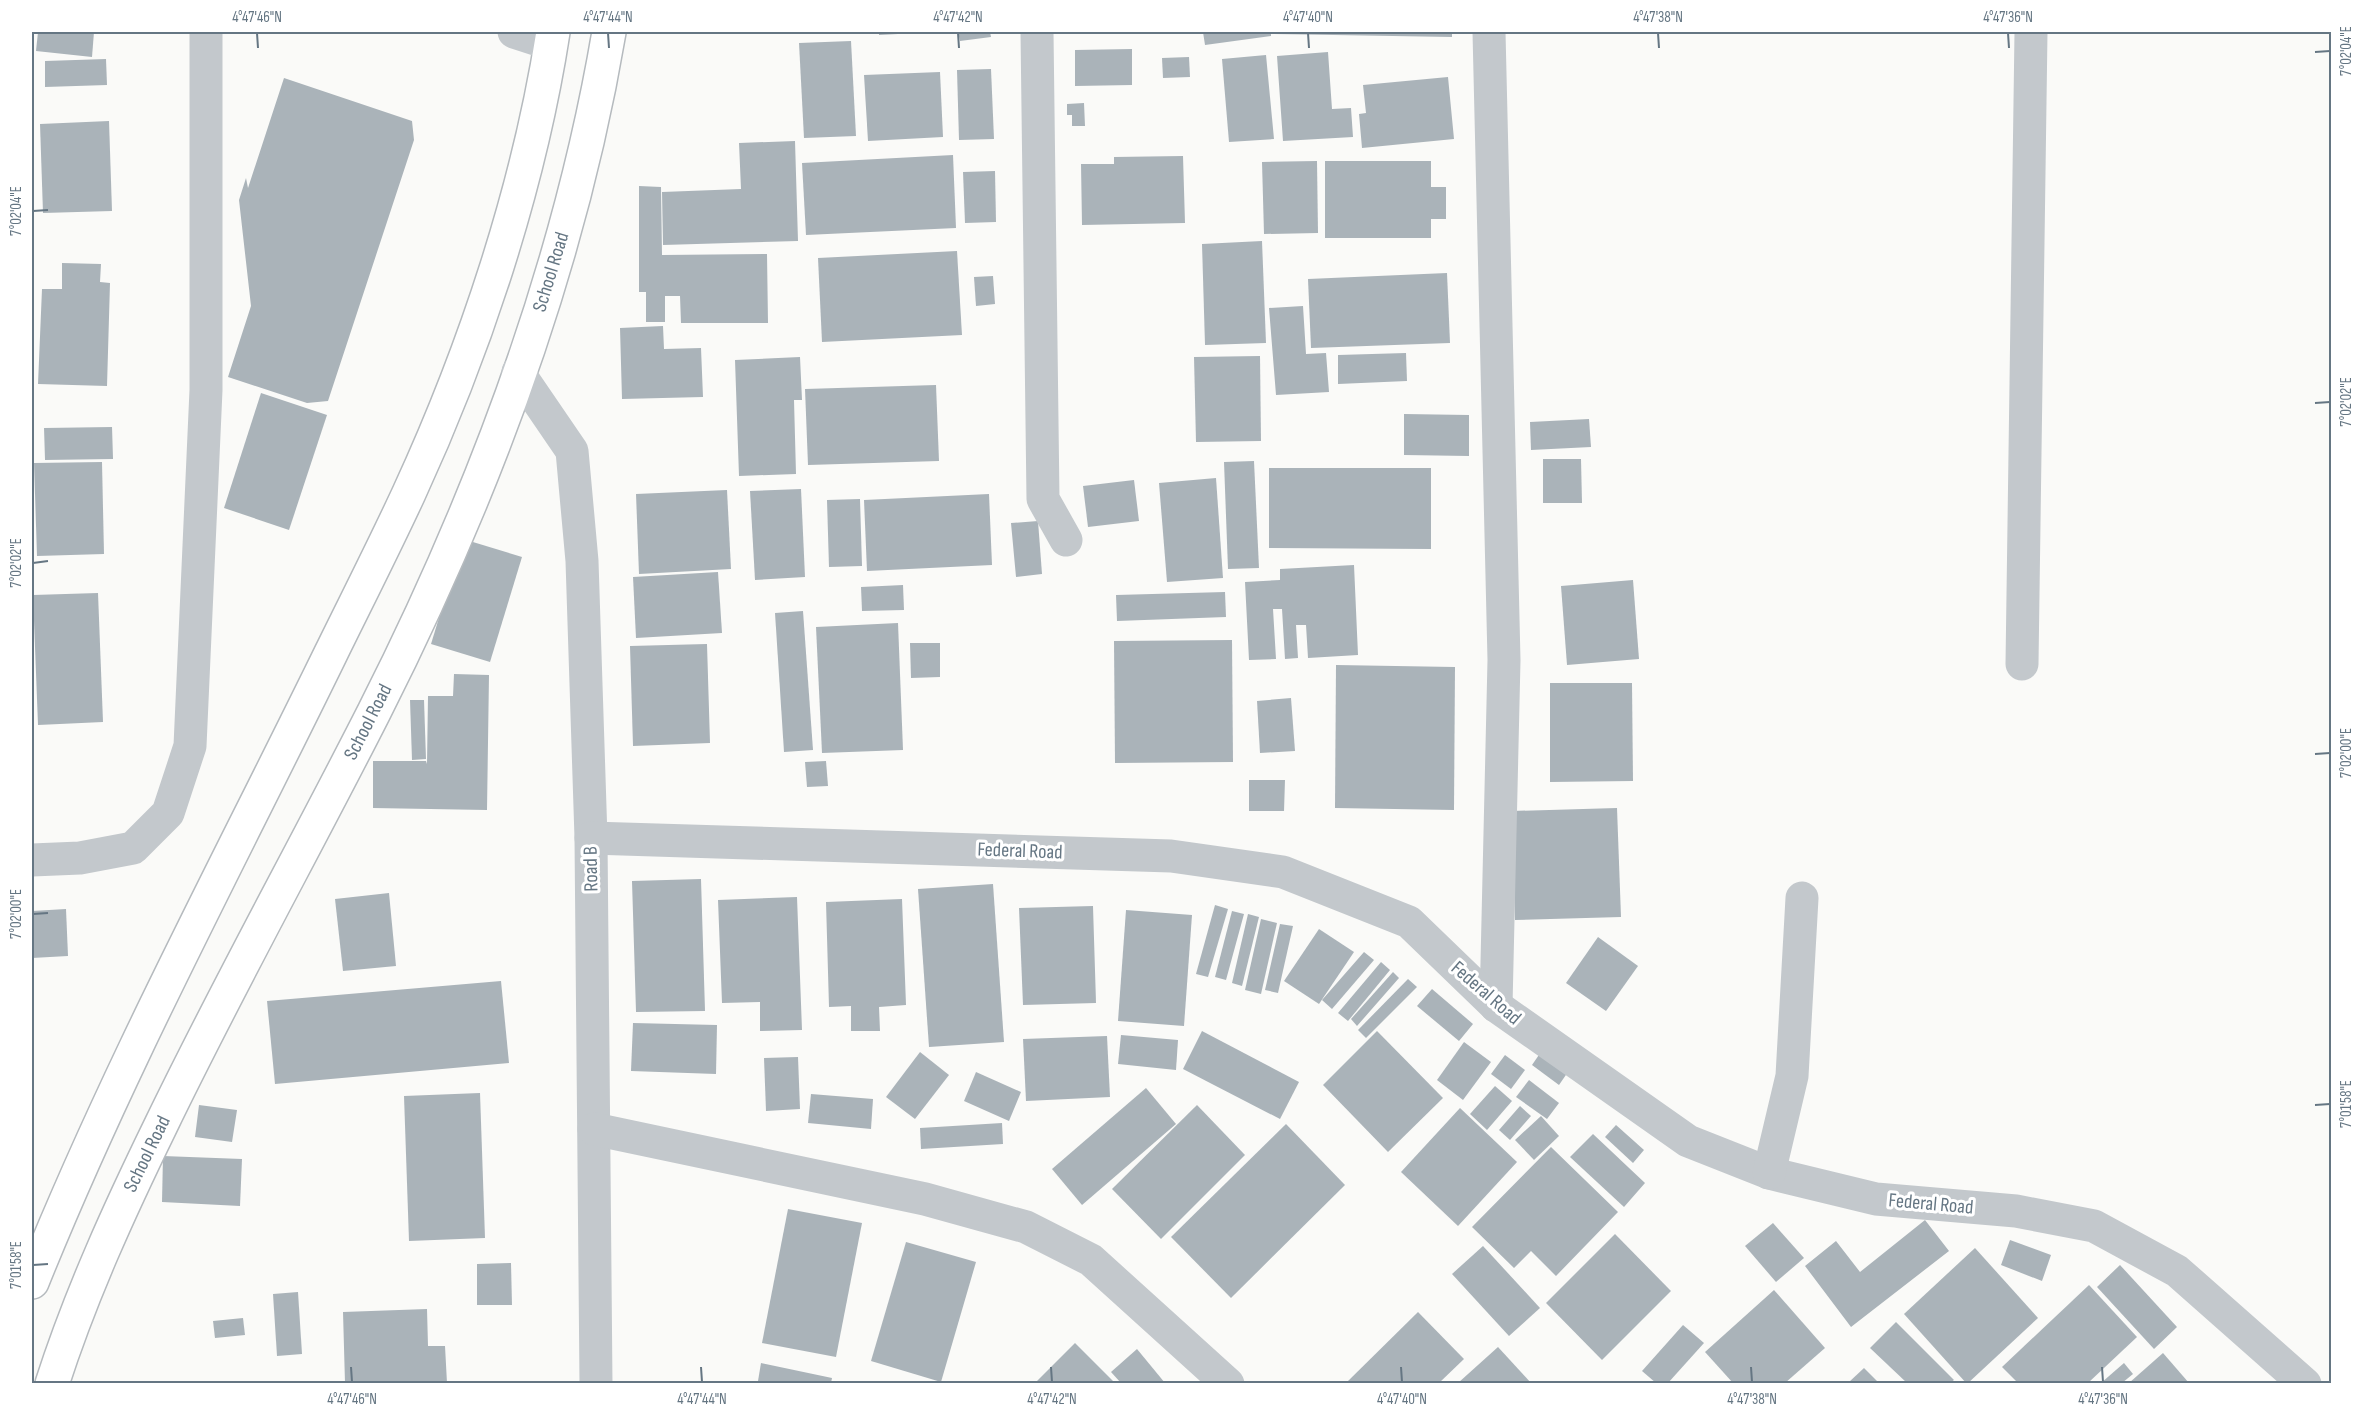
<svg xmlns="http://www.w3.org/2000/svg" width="2363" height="1415" viewBox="0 0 2363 1415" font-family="'Sofia Sans Condensed',sans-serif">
<rect width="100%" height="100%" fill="#fafaf8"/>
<g fill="#aab3b9">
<polygon points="38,32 94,32 92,57 36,51"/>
<polygon points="879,32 917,32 917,33 879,35"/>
<polygon points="958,32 990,32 991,37 960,41"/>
<polygon points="1203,32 1271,32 1271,36 1205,45"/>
<polygon points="1274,32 1452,32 1452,37 1274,34"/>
<polygon points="851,41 856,136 804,138 799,43"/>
<polygon points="1132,49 1132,85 1075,86 1075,50"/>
<polygon points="1328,52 1332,109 1351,108 1353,137 1283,141 1277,56"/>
<polygon points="1266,55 1274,139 1229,142 1222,59"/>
<polygon points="1189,57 1190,77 1163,78 1162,58"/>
<polygon points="106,59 107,85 45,87 45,61"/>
<polygon points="991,69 994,139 959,140 957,70"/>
<polygon points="940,72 943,137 868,141 864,75"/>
<polygon points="1448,77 1454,139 1362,148 1359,114 1366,113 1363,85"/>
<polygon points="284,78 412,121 414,140 328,401 307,403 228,377 251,306 239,200 246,178 248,188"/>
<polygon points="1084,103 1085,126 1072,126 1072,115 1067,115 1067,104"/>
<polygon points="109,121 112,211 43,213 40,124"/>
<polygon points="795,141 798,241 663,245 662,192 741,189 739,143"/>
<polygon points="953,155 956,228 806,235 802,163"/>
<polygon points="1183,156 1185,223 1082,225 1081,164 1114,164 1114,157"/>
<polygon points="1317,161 1318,233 1264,234 1262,162"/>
<polygon points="1325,161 1431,161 1431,187 1446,187 1446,219 1431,219 1431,238 1325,238"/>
<polygon points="995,171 996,222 965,223 963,172"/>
<polygon points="639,186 661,187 662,255 767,254 768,323 681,323 680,296 665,296 665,322 646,322 646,292 639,292"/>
<polygon points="1262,241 1266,343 1205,345 1202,244"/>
<polygon points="957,251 962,335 822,342 818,258"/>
<polygon points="62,263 101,264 100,282 110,283 107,386 38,384 42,289 62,289"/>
<polygon points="1447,273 1450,343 1311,348 1308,279"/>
<polygon points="993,276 995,304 976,306 974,277"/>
<polygon points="1303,306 1306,354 1326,353 1329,392 1276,395 1269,308"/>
<polygon points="663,326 664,349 701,348 703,397 622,399 620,328"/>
<polygon points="1406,353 1407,381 1338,384 1338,355"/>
<polygon points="1260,356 1261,441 1196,442 1194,357"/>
<polygon points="800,357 802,400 794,400 796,474 739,476 735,360"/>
<polygon points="936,385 939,461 808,465 805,389"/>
<polygon points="261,393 327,415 289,530 224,508"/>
<polygon points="1404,414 1469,415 1469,456 1404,455"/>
<polygon points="1589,419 1591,447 1531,450 1530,422"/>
<polygon points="112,427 113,459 45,460 44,428"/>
<polygon points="1543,459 1581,459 1582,503 1543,503"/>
<polygon points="1254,461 1259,568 1228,569 1224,462"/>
<polygon points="102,462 104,554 37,556 34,463"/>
<polygon points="1269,468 1431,468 1431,549 1269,548"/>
<polygon points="1216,478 1223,578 1167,582 1159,483"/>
<polygon points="1134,480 1139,521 1088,527 1083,486"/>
<polygon points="801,489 805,577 755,580 750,491"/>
<polygon points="727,490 731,569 639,574 636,494"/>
<polygon points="989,494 992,565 867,571 864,500"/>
<polygon points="860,499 862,566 829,567 827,500"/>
<polygon points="1038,521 1042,574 1016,577 1011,523"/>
<polygon points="463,539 522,557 490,662 431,644"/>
<polygon points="1354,565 1358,655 1308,658 1306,625 1296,625 1298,658 1285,659 1282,609 1273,609 1276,659 1249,660 1245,582 1280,580 1280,569"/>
<polygon points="718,572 722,633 636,638 633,577"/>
<polygon points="1633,580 1639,659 1567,665 1561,586"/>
<polygon points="903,585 904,610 862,611 861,587"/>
<polygon points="1225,592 1226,617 1117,621 1116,595"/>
<polygon points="98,593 103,722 38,725 33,595"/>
<polygon points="803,611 813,750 784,752 775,613"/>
<polygon points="898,623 903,750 822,753 816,627"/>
<polygon points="1232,640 1233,762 1115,763 1114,641"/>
<polygon points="910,643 940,643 940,677 911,678"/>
<polygon points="707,644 710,743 633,746 630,646"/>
<polygon points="1336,665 1455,667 1454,810 1335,808"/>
<polygon points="454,674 489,675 487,810 373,808 373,761 426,761 427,764 428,696 453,696"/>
<polygon points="1550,683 1632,683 1633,781 1550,782"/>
<polygon points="1291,698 1295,751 1260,753 1257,701"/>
<polygon points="410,700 424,700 426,759 412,760"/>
<polygon points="826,761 828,786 807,787 805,762"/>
<polygon points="1249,780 1285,780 1284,811 1249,811"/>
<polygon points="1617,808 1621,917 1515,920 1512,811"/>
<polygon points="701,879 705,1011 636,1012 632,881"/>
<polygon points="993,884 1004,1042 929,1047 918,889"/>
<polygon points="389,893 396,966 343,971 335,899"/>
<polygon points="797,897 802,1030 760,1031 760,1002 722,1003 718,900"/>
<polygon points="902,899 906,1005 879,1007 880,1031 851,1031 851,1006 829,1007 826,902"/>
<polygon points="1215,905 1228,909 1208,977 1196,974"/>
<polygon points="1093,906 1096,1003 1023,1005 1019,908"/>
<polygon points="66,909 68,956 32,958 32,911"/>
<polygon points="1126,910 1192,915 1184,1026 1118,1021"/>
<polygon points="1232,911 1244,914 1226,980 1215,977"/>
<polygon points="1248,914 1259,917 1242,986 1232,983"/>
<polygon points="1261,919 1277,923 1261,994 1245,990"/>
<polygon points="1280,924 1293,926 1278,993 1265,990"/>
<polygon points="1319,929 1354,952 1319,1004 1284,981"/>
<polygon points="1598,937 1638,966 1606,1011 1566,983"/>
<polygon points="1364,952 1374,960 1332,1009 1322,1000"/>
<polygon points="1381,962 1390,970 1348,1021 1338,1013"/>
<polygon points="1393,972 1399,978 1357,1026 1351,1019"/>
<polygon points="1408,979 1417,987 1366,1038 1358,1030"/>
<polygon points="501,981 509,1063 275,1084 267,1001"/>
<polygon points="1432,989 1473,1024 1459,1041 1417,1006"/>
<polygon points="633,1023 717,1025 716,1074 631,1071"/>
<polygon points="1202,1031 1299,1082 1280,1119 1183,1069"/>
<polygon points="1377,1031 1443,1098 1388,1152 1323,1085"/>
<polygon points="1121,1035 1178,1040 1176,1070 1118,1064"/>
<polygon points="1107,1036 1110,1097 1026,1101 1023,1039"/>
<polygon points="1464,1042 1491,1062 1463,1100 1437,1080"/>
<polygon points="1543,1049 1570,1069 1559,1085 1532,1065"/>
<polygon points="920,1052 949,1075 915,1119 886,1097"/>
<polygon points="1505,1055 1525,1070 1511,1089 1491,1074"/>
<polygon points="798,1057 800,1109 766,1111 764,1058"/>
<polygon points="976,1072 1021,1092 1009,1121 964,1101"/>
<polygon points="1529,1080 1559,1103 1547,1119 1516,1097"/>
<polygon points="1495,1086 1512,1101 1487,1130 1470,1114"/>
<polygon points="1146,1088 1176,1124 1082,1205 1052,1169"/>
<polygon points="480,1093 485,1238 409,1241 404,1096"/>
<polygon points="811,1094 873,1099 871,1129 808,1123"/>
<polygon points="199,1105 237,1110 232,1142 195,1137"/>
<polygon points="1197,1105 1245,1155 1161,1239 1112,1189"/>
<polygon points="1520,1106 1531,1116 1510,1140 1499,1130"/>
<polygon points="1460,1108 1517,1162 1458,1226 1401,1172"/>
<polygon points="1541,1116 1559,1136 1534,1160 1515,1140"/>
<polygon points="1002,1123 1003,1144 921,1149 920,1128"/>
<polygon points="1286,1124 1345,1185 1231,1298 1171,1237"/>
<polygon points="1616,1125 1644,1150 1633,1163 1605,1137"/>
<polygon points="1593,1134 1645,1183 1624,1207 1570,1157"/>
<polygon points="1551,1147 1618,1212 1556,1276 1531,1251 1514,1268 1472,1227"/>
<polygon points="163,1156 242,1159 240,1206 162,1202"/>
<polygon points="788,1209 862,1223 836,1357 762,1343"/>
<polygon points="1925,1220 1949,1251 1851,1327 1805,1266 1836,1241 1860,1272"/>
<polygon points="1773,1223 1804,1258 1776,1282 1745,1246"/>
<polygon points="1615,1234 1671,1291 1602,1360 1546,1303"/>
<polygon points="2010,1240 2051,1255 2042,1281 2001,1265"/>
<polygon points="906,1242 976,1262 941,1382 871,1361"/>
<polygon points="1483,1246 1540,1308 1509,1336 1452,1274"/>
<polygon points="1975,1248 2038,1318 1967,1384 1904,1314"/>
<polygon points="511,1263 512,1305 477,1305 477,1264"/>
<polygon points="2120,1265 2177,1327 2154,1349 2097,1287"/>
<polygon points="2089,1285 2137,1337 2088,1383 2018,1383 2002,1367"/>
<polygon points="1774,1290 1825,1348 1785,1383 1733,1383 1705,1352"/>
<polygon points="298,1292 302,1354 277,1356 273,1294"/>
<polygon points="427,1309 428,1346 445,1346 447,1383 345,1383 343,1312"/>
<polygon points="1418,1312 1464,1359 1439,1383 1346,1383"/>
<polygon points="243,1318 245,1335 215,1338 213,1321"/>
<polygon points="1896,1322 1954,1380 1950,1383 1907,1383 1870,1348"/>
<polygon points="1683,1325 1704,1343 1668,1383 1656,1383 1642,1371"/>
<polygon points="1075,1343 1115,1383 1035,1383"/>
<polygon points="1498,1347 1531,1383 1458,1383"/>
<polygon points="1137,1349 1165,1383 1121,1383 1111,1372"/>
<polygon points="2163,1353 2189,1383 2129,1383"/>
<polygon points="761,1363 832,1378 831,1383 771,1383 758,1381"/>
<polygon points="2124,1363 2133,1374 2122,1383 2101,1383"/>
<polygon points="1864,1368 1879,1383 1848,1383"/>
</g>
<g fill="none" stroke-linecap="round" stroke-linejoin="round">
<defs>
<g id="major">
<path d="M32 1282C119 1066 229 862 331 653 357 600 384 547 409 493 475 350 529 187 553 32"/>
<path d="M52 1384C81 1294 120 1209 161 1125 228 986 304 850 374 712 482 499 569 268 609 32"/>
</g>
</defs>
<use href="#major" stroke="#b5babe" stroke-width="36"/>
<g stroke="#c3c8cc" stroke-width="33">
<polyline points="514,32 551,44"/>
<polyline points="1037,32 1043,499 1066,540"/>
<polyline points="1489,32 1504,660 1496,1006"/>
<polyline points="518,372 572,451 582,561 591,838 596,1384"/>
<polyline points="2022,664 2031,32"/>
<polyline points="591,838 1171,856 1283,872 1409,922 1496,1006 1688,1141 1769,1173 1876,1199 2016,1211 2094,1226 2177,1271 2305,1384"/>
<polyline points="32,860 80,858 133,848 168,813 190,746 206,390 206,32"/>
<polyline points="594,1129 925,1199 1026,1227 1091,1260 1228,1384"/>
<polyline points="1769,1173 1792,1076 1802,898"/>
</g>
<use href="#major" stroke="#fff" stroke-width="33"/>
</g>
<path fill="none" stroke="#657683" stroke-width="2" d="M257 33 258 48M608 33 609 48M958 33 959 48M1308 33 1309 48M1658 33 1659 48M2008 33 2009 48M2315 52 2330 51M33 211 48 210M2315 403 2330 402M33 563 48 561M2315 754 2330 753M33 914 48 913M2315 1105 2330 1104M33 1265 48 1264M351 1367 352 1382M701 1367 702 1382M1051 1367 1052 1382M1401 1367 1402 1382M1751 1367 1752 1382M2102 1367 2103 1382"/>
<g text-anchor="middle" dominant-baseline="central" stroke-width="6" stroke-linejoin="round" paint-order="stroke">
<g font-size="20" fill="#657683" stroke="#fff">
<text transform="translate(551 272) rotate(-73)">School Road</text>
<text transform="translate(368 722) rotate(-63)">School Road</text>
<text transform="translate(1020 851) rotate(2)">Federal Road</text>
<text transform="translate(591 869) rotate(-91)">Road B</text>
<text transform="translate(1486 993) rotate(41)">Federal Road</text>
<text transform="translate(147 1154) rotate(-64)">School Road</text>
<text transform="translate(1931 1204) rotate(5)">Federal Road</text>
</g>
</g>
<rect width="2363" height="1415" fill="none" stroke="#ffffff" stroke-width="66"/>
<rect x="33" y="33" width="2297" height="1349" fill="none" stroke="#657683" stroke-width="2"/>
<g font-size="15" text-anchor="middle" fill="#657683">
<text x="257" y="22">4°47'46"N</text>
<text x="608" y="22">4°47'44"N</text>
<text x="958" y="22">4°47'42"N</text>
<text x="1308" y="22">4°47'40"N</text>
<text x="1658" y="22">4°47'38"N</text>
<text x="2008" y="22">4°47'36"N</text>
<text transform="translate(2346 51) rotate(-90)" y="5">7°02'04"E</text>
<text transform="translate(16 211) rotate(-90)" y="5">7°02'04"E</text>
<text transform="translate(2346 402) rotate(-90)" y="5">7°02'02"E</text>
<text transform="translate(16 563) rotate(-90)" y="5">7°02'02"E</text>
<text transform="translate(2346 753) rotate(-90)" y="5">7°02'00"E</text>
<text transform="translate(16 914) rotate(-90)" y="5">7°02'00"E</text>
<text transform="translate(2346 1104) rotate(-90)" y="5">7°01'58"E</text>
<text transform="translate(16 1265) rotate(-90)" y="5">7°01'58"E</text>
<text x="352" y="1404">4°47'46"N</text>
<text x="702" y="1404">4°47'44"N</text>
<text x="1052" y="1404">4°47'42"N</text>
<text x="1402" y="1404">4°47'40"N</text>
<text x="1752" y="1404">4°47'38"N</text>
<text x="2103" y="1404">4°47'36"N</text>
</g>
</svg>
